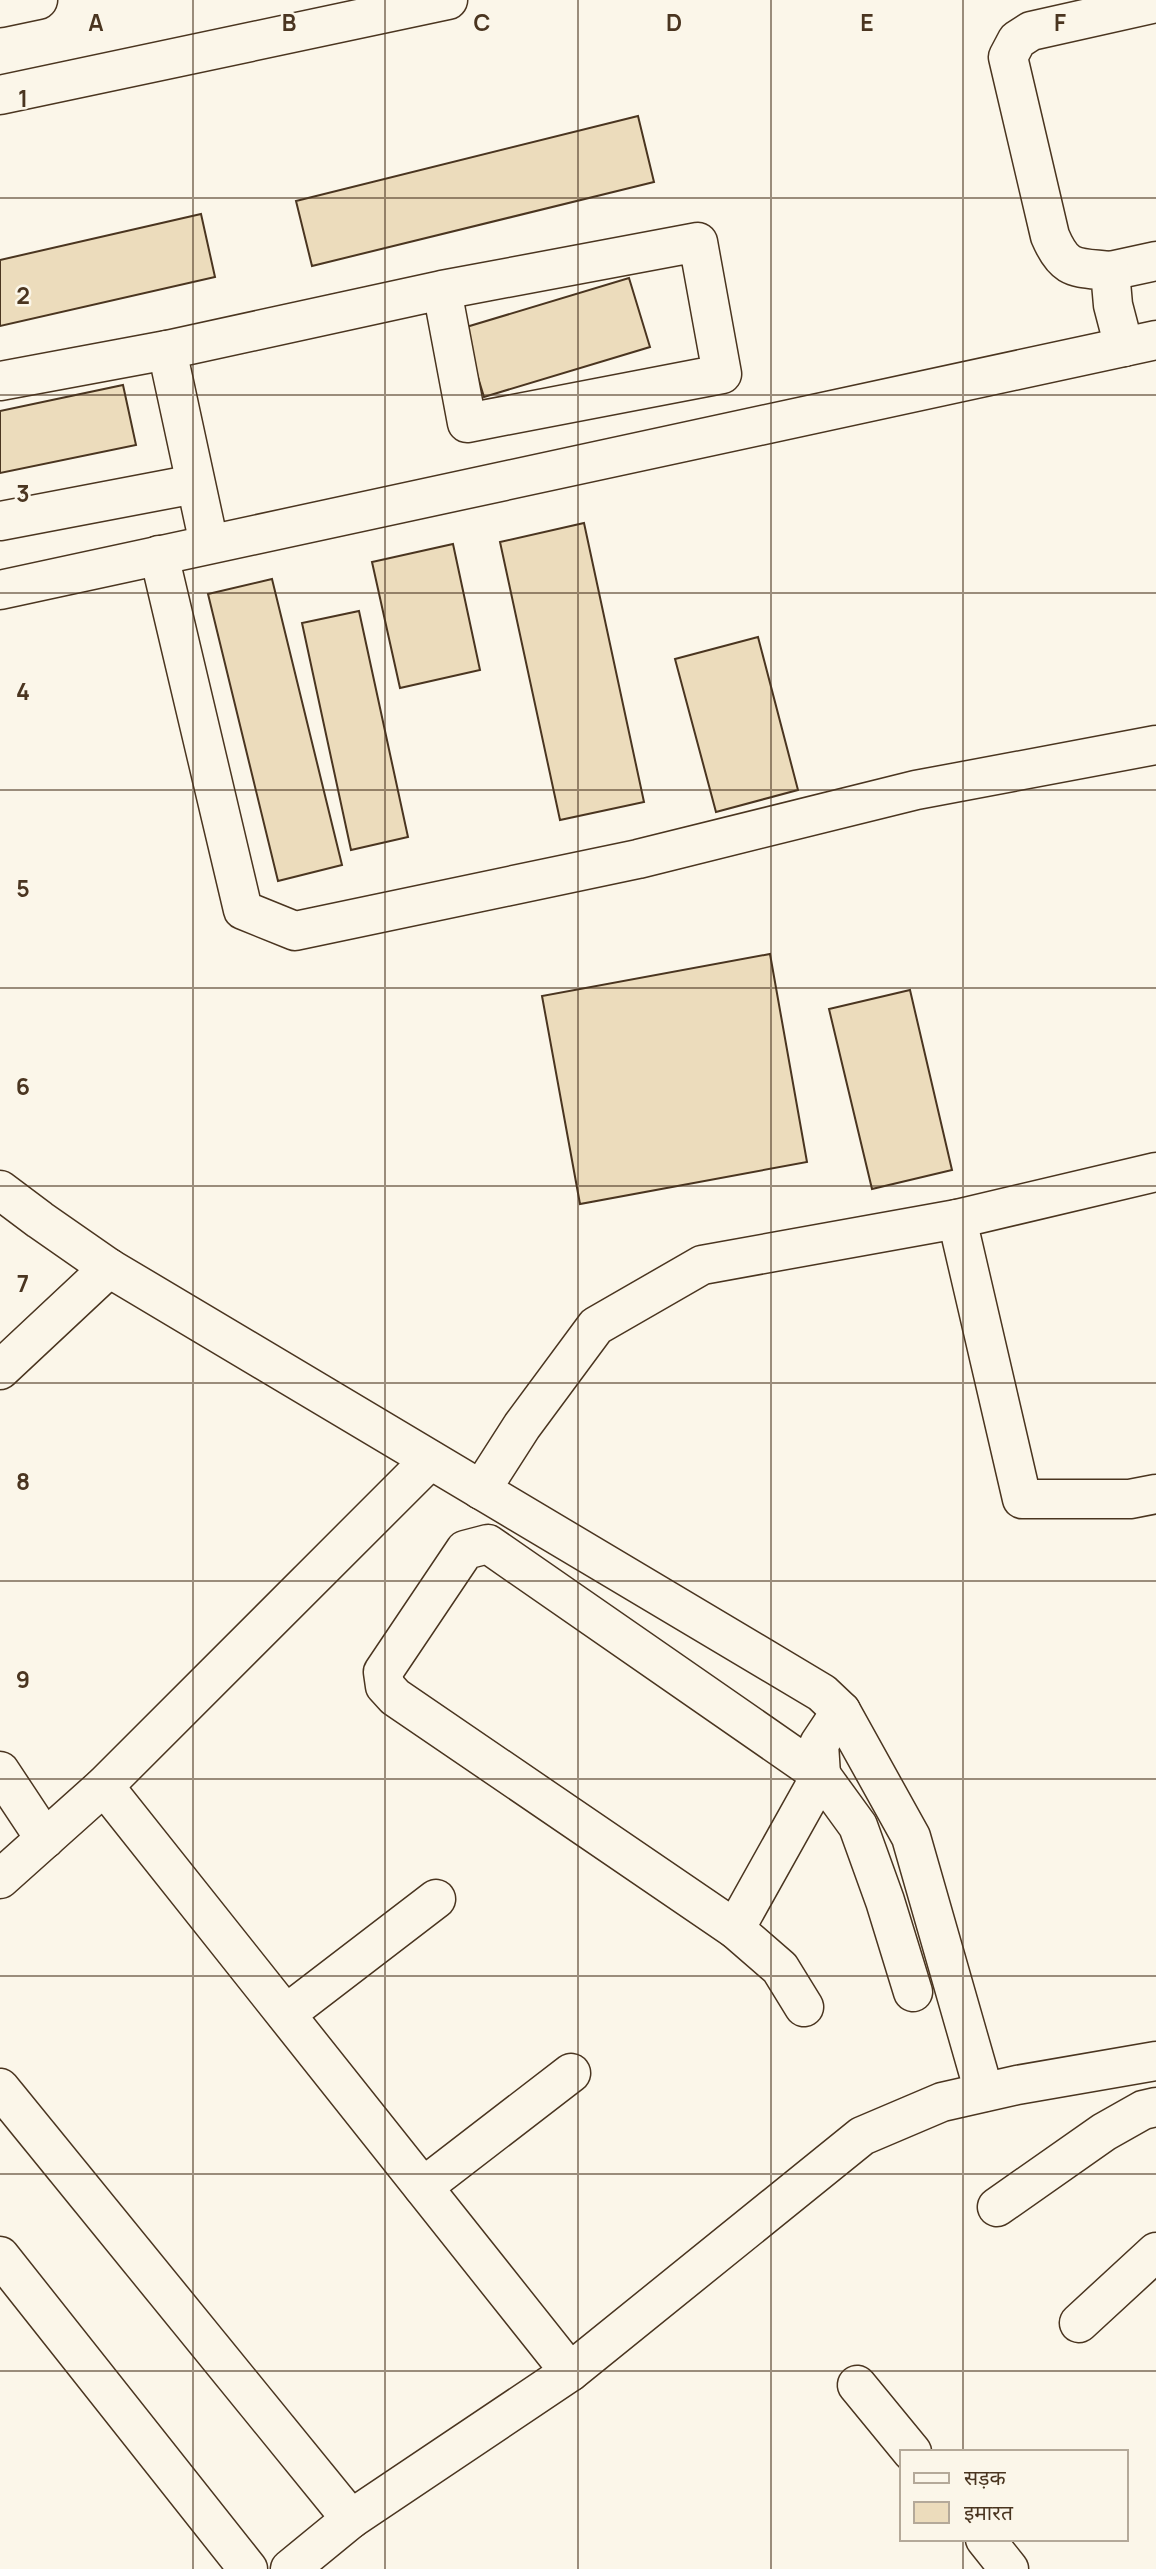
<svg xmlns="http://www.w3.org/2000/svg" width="1156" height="2569" viewBox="0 0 1156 2569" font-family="Manrope,'Noto Sans Devanagari',sans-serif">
<rect width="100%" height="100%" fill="#fbf6e9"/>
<g fill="#ecdcbc" stroke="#4a3520" stroke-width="2">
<polygon points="638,116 654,182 312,266 296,201"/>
<polygon points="201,214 215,277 0,326 0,260"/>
<polygon points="629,278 650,347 484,397 463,328"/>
<polygon points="123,385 136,445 0,473 0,411"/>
<polygon points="584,523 644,802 560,820 500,542"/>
<polygon points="453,544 480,670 400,688 372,562"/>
<polygon points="272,579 342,865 278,881 208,594"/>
<polygon points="359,611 408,837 351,850 302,623"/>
<polygon points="758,637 798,790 716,812 675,659"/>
<polygon points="770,954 807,1162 580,1204 542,996"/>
<polygon points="910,990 952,1170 872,1189 829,1009"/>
</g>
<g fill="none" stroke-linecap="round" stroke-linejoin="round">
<defs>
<g id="minor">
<polyline points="0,8 38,0"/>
<polyline points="0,95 448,0"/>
<polyline points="1110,271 1156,261"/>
<path d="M1124 347 1113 305 1110 271C1075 267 1065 271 1050 236L1008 57 1017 40 1031 31 1156 3"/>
<polyline points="0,381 167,350"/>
<polyline points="0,521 195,484"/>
<polyline points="209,544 167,350 442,290 467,423 722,374 698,242 442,290"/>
<polyline points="159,555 243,910 295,931 638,859 916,790 1156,745"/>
<polyline points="0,590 1156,340"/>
<polyline points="1156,1172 957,1219 1022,1499 1130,1499 1156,1494"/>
<polyline points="0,1190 40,1220 109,1268 822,1693 841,1711 911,1837 984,2092"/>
<polyline points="0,1370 109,1268"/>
<polyline points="481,1490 522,1426 596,1326 702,1265 957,1219"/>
<polyline points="0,1771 45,1839"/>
<polyline points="104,1786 570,2372"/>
<polyline points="0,1879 104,1786 430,1460"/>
<polyline points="735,1929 821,1775 819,1744 841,1711"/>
<polyline points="804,2007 780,1968 735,1929 395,1697 385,1686 383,1672 465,1550 488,1544 821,1775 858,1826 885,1901 913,1992"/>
<polyline points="286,2014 436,1899"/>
<polyline points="0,2088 351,2519"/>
<polyline points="423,2187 571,2073"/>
<polyline points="997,2207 1104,2132 1143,2110 1156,2107"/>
<polyline points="0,2256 248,2569"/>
<polyline points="1079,2323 1156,2252"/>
<polyline points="857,2385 912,2452"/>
<polyline points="985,2539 1009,2569"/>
<polyline points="290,2569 351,2519 570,2372 862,2136 942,2102 1017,2085 1156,2061"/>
</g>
</defs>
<use href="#minor" stroke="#4a3520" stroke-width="41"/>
<use href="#minor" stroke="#fbf6e9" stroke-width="38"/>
</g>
<path fill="none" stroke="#4a3520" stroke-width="2" stroke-opacity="0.55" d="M193 0V2569M385 0V2569M578 0V2569M771 0V2569M963 0V2452M0 198H1156M0 395H1156M0 593H1156M0 790H1156M0 988H1156M0 1186H1156M0 1383H1156M0 1581H1156M0 1779H1156M0 1976H1156M0 2174H1156M0 2371H1156M963 2539V2569"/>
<g font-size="23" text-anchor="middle" font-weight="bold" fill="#4a3520" stroke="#fbf6e9" stroke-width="5" stroke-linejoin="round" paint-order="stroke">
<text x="96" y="31">A</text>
<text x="289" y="31">B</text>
<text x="482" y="31">C</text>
<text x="674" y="31">D</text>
<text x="867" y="31">E</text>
<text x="1060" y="31">F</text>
<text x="23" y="107">1</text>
<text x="23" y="304">2</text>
<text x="23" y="502">3</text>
<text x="23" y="700">4</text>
<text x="23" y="897">5</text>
<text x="23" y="1095">6</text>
<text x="23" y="1292">7</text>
<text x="23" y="1490">8</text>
<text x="23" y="1688">9</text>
</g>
<rect x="900" y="2450" width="228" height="91" fill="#fbf6e9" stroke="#b4a999" stroke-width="2"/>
<rect x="914" y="2473" width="35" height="10" fill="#fbf6e9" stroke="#b4a999" stroke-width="2"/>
<text x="964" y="2485" font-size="21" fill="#4a3520">सड़क</text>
<rect x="914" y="2502" width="35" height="21" fill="#ecdcbc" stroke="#b4a999" stroke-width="2"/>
<text x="964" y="2520" font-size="21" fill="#4a3520">इमारत</text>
</svg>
